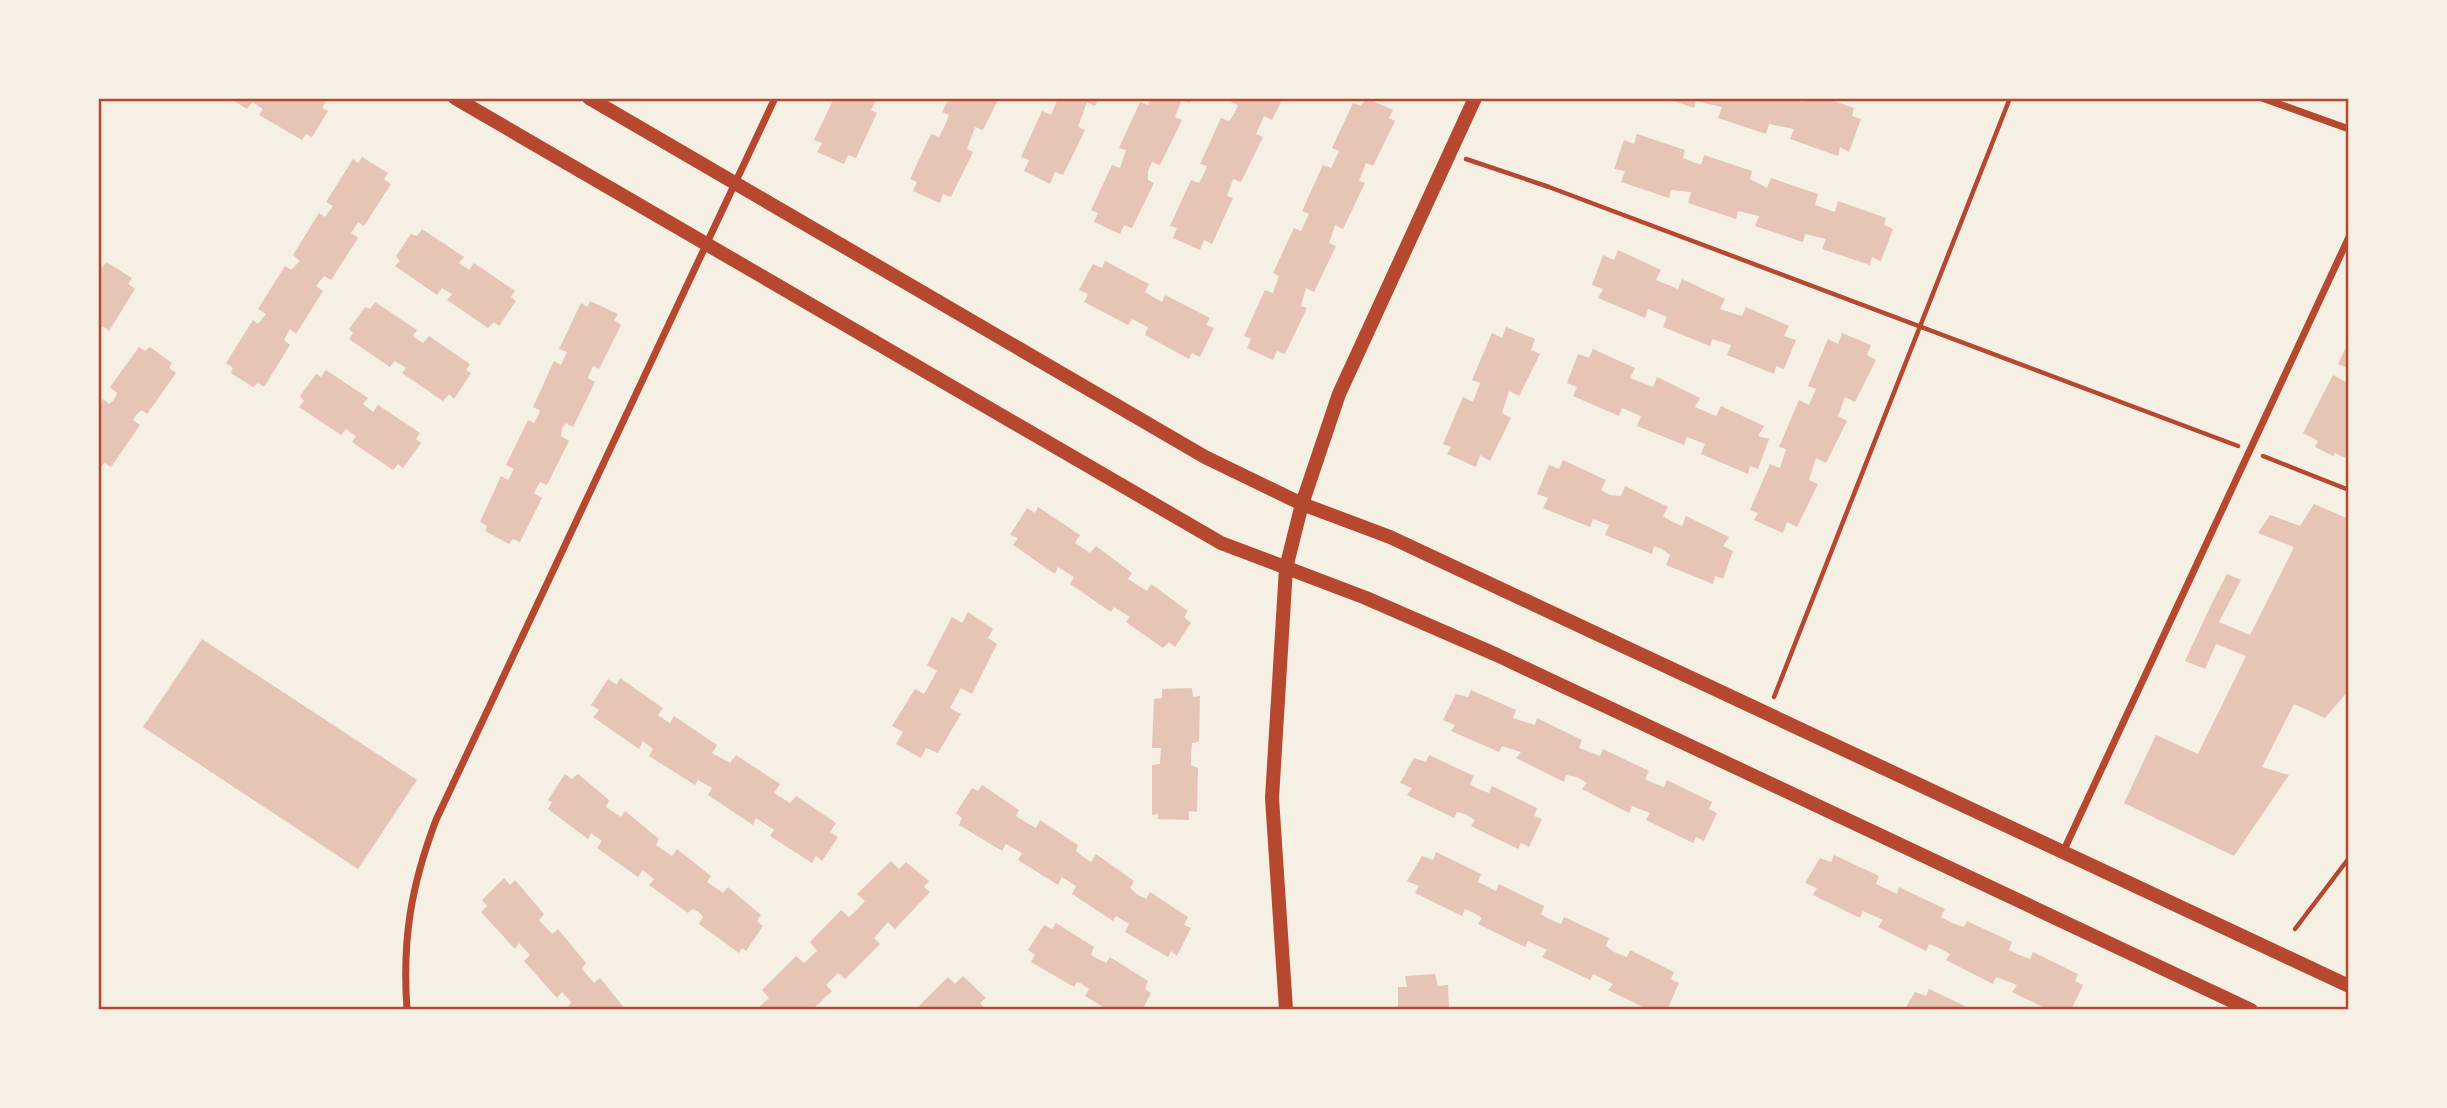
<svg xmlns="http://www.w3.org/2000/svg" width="2447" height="1108" viewBox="0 0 2447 1108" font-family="'Asap Condensed',sans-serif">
<rect width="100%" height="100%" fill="#f6efe4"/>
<g fill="#e6c5b7">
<polygon points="229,98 320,98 326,102 322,108 328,111 312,137 306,134 302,140 259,115 263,109 252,102 247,109"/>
<polygon points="834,98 877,98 871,110 877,113 856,158 848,155 844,164 817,152 822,143 814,140"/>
<polygon points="949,98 999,98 983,130 975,127 967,149 973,152 951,197 943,194 940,203 913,191 917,182 910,179 931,134 939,137 945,125 949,115 942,112"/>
<polygon points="1058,98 1099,98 1095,106 1087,102 1078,127 1085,130 1063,175 1055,172 1050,184 1024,171 1029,160 1021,157 1042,111 1051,115"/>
<polygon points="1151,98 1192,98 1190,103 1182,99 1175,117 1182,120 1160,165 1152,162 1148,171 1148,180 1154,183 1132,228 1124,225 1120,234 1094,222 1098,213 1091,210 1112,165 1120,168 1126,150 1119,148 1140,102 1148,105"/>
<polygon points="1233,98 1283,98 1272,120 1264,116 1256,134 1263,137 1241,182 1233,179 1227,196 1233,198 1212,244 1204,240 1200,250 1173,238 1177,228 1170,226 1191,180 1199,183 1203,176 1207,166 1200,164 1221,118 1229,121 1234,114 1238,105 1231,102"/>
<polygon points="1366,98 1393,110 1389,118 1395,121 1373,166 1366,163 1359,181 1365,183 1343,229 1335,225 1329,243 1336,246 1314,292 1306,288 1301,306 1307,308 1285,354 1277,351 1273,360 1247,348 1251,339 1244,336 1265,290 1273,293 1279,276 1273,273 1294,228 1301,231 1309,214 1302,211 1323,165 1331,168 1335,160 1339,151 1332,148 1353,103 1361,106"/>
<polygon points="1665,98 1792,98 1803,102 1804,98 1825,98 1854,108 1852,116 1861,119 1849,152 1840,147 1838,156 1790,139 1794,129 1769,124 1766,134 1718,118 1722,107 1696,101 1694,108"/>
<polygon points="1637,134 1685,150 1683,158 1701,165 1704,155 1752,171 1750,179 1767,188 1771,178 1818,194 1815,205 1835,212 1838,201 1886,218 1884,225 1893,229 1881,261 1872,257 1870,265 1822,249 1826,239 1805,234 1803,242 1755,226 1759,216 1738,211 1736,219 1688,203 1691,192 1671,190 1669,198 1621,182 1625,171 1614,169 1624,140 1634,144"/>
<polygon points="362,157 388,173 384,179 391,184 364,226 358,222 351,233 358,238 331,280 324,276 316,286 323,291 296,334 290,329 284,340 290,345 264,387 258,383 253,387 231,373 233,368 226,363 253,320 258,324 266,314 258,309 285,266 291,270 300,261 293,255 319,213 325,217 333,206 326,202 353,159 358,163"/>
<polygon points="422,229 464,257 459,263 469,270 474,263 515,291 511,297 516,301 499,326 494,322 488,328 447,300 452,294 442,288 437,295 395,266 400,261 396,256 411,234 417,236"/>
<polygon points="1618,250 1661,270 1656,280 1678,289 1682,279 1725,299 1720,309 1742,316 1746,307 1789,326 1784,336 1796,340 1784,369 1776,366 1774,374 1727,355 1731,345 1712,339 1710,346 1663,327 1667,317 1648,309 1645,318 1598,298 1603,289 1592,285 1603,255 1614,260"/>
<polygon points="1105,261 1149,284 1145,292 1153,297 1162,302 1165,295 1210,318 1206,325 1214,328 1200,357 1192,353 1189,359 1145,335 1148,327 1132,319 1128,325 1084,302 1088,294 1079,290 1093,264 1102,268"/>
<polygon points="106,262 132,278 128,284 135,289 109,331 102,326 98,333 98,264 103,267"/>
<polygon points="590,301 618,314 614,320 621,325 599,369 593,366 588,378 595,382 573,427 566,423 562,428 561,436 569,441 547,485 540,482 534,493 542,498 520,542 513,539 509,544 485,531 487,526 480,522 501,476 508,480 514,469 506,465 528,420 534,423 538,416 540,410 533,407 554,361 561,365 567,352 559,349 581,303 587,307"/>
<polygon points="375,302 417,330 413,336 418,340 423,343 429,336 470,364 466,370 471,373 454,399 449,394 443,401 402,373 406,368 395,361 390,367 349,339 353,333 349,329 365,307 370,309"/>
<polygon points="1506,327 1535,339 1531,350 1540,354 1519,396 1509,391 1502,413 1511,418 1490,461 1480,455 1476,467 1447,454 1451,447 1443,444 1463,397 1473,402 1480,383 1472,380 1492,333 1502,338"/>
<polygon points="1842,333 1871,345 1867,355 1876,360 1855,402 1845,397 1838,416 1847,421 1826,463 1816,458 1809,480 1818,484 1797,527 1787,522 1783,533 1754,520 1758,513 1750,510 1770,464 1780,468 1786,449 1779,447 1799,400 1809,405 1816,389 1808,386 1828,339 1838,344"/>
<polygon points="2349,341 2349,369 2338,364"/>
<polygon points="139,347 145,351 150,347 172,363 169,368 176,373 147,414 142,410 136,415 133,420 140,425 111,467 105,463 98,469 98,406 103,399 109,404 114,400 117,393 110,387"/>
<polygon points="1593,349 1635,368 1630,378 1653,387 1657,377 1700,398 1695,407 1716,416 1721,406 1764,426 1758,436 1769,439 1758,469 1750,466 1748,474 1701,454 1705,444 1687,437 1684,445 1637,426 1641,416 1622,408 1619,416 1573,396 1577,387 1567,383 1578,354 1589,358"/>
<polygon points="326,370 368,398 363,404 373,412 378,405 420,433 416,439 421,443 403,468 398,464 393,470 352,442 356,436 346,429 341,435 299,407 304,401 300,396 316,374 321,377"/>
<polygon points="2333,375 2346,382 2349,375 2349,451 2345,458 2335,453 2333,456 2315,447 2318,441 2303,433"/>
<polygon points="1563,460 1606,480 1601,490 1610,495 1621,496 1625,486 1668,507 1663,516 1671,521 1682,526 1686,516 1729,537 1723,546 1733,551 1723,579 1715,576 1713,584 1666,565 1670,555 1662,549 1654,546 1652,554 1605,535 1609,525 1593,519 1590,527 1543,508 1548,498 1537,494 1549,465 1559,469"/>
<polygon points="2314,504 2349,519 2349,690 2325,718 2294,704 2262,767 2289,775 2234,856 2124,803 2156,735 2198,754 2246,656 2216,644 2205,669 2185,661 2212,603 2227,574 2241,580 2219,622 2250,635 2294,547 2258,533 2270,515 2300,526"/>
<polygon points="1038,507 1080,535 1075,543 1090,553 1096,546 1132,573 1128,579 1147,591 1151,584 1188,611 1184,617 1191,623 1175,647 1169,642 1163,648 1126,622 1130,617 1114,607 1111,612 1070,584 1074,577 1058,567 1055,574 1013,545 1018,538 1010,535 1027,508 1035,513"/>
<polygon points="968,612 993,629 988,638 997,644 972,694 961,688 950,708 961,714 938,753 926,748 921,758 896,744 903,732 892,726 915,689 924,694 937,671 927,665 952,617 962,623"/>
<polygon points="202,639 417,780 358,869 143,727"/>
<polygon points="620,678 663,708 658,715 665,720 670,723 674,716 717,745 712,753 730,763 736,755 780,784 774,793 790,803 796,796 836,823 830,832 838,837 822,861 816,856 812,863 770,836 774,830 756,818 753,825 708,795 712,788 698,780 695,785 649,756 653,749 643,741 639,749 593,717 599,710 591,705 608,679 617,685"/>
<polygon points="1192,688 1193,697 1200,696 1199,742 1192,743 1191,755 1191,765 1198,768 1197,812 1189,811 1189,820 1158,819 1158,814 1152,815 1152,765 1160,764 1161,748 1152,748 1154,699 1162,698 1162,689"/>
<polygon points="1471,690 1516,710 1513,718 1535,725 1537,718 1582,740 1579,748 1587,751 1600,756 1603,749 1649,771 1645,779 1653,783 1664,787 1667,780 1712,802 1709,809 1717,813 1704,841 1696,837 1693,843 1646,820 1650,813 1632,806 1629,813 1582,789 1587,783 1577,777 1566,775 1564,782 1516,758 1521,752 1502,746 1499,752 1451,731 1455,725 1443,720 1456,694 1468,697"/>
<polygon points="1429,755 1474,776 1470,784 1478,789 1489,793 1492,786 1537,808 1534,816 1542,819 1529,847 1521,843 1518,849 1471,826 1475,820 1465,814 1457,812 1454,818 1407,795 1412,788 1400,783 1414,758 1426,762"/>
<polygon points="565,774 572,779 578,774 609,800 606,807 621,817 625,811 659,839 656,845 672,856 677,849 711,876 707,882 723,893 728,887 761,915 757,921 763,926 746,951 742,948 739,953 699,924 703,917 699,912 692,909 688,913 649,885 654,879 648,874 643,870 638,877 597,848 602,841 591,833 588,839 548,809 552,802 548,800"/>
<polygon points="982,785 1019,810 1016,816 1027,823 1036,828 1040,820 1078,845 1076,851 1082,856 1091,862 1096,854 1134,881 1130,888 1138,895 1146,899 1150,892 1188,917 1184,925 1191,928 1177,956 1171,951 1168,957 1125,932 1129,924 1116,916 1113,921 1072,894 1076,886 1062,877 1058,885 1018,860 1022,853 1006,844 1002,851 959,825 962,818 956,813 972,788 978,791"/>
<polygon points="1436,852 1481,874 1478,882 1496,891 1499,884 1544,906 1541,914 1549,919 1561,924 1564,917 1609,938 1606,946 1614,952 1627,957 1630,950 1674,972 1671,979 1679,983 1667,1010 1658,1007 1657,1010 1649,1010 1608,990 1613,984 1593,974 1590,980 1542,957 1547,950 1528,941 1525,947 1478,924 1482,918 1472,912 1465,909 1462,916 1415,893 1419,886 1407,881 1422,856 1433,860"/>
<polygon points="1834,855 1879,876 1876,884 1897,894 1899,887 1945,909 1941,917 1952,923 1964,927 1967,921 2012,942 2009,950 2017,954 2030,959 2033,952 2078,974 2075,981 2083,985 2071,1010 2049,1010 2012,992 2017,985 1996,977 1993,984 1946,960 1950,954 1939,948 1929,944 1926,951 1878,927 1883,920 1863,911 1860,918 1813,895 1817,888 1805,883 1820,858 1831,862"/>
<polygon points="891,861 899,869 906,862 929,881 924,887 930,892 895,929 888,922 874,938 880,944 845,979 838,973 826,985 832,991 812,1010 756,1010 769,998 762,990 796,956 804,963 817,951 810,942 841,910 849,917 857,910 865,901 857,894"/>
<polygon points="504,878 510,885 515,880 544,914 539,920 552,934 558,929 586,963 582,969 594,983 600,978 626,1010 566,1010 571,1002 562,992 557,998 524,961 530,955 519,943 515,949 481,912 487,906 482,900"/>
<polygon points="1056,923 1094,947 1091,955 1098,959 1106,963 1110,957 1148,981 1145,989 1151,993 1142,1010 1108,1010 1085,996 1089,989 1082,984 1077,982 1074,987 1031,962 1035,955 1028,950 1044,925 1052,929"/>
<polygon points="1435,974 1438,986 1448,985 1449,1010 1398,1010 1398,987 1407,987 1405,976"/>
<polygon points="963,976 986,998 980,1003 986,1010 923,1010 919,1006 948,977 955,984"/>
<polygon points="1929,989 1973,1010 1904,1010 1915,992 1926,996"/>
</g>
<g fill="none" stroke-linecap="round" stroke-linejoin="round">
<g stroke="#b5482f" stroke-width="4.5">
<polyline points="1466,159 1549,187 2238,446"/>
<polyline points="2263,456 2349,490"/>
<polyline points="1774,697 2010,98"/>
<polyline points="2295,929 2349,858"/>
</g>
<g stroke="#b5482f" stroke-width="7">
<polyline points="2262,98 2349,129"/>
<polyline points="2063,852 2349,237"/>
<path d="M407 1010C402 939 411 886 436 820L775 98"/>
</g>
<g stroke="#b5482f" stroke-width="14">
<polyline points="455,98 1221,543 1366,598 1497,655 2251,1010"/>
<polyline points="589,98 1205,457 1302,504 1390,537 2349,986"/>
<polyline points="1286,1010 1272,798 1286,568 1302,504 1339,394 1475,98"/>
</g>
</g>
<rect width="2447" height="1108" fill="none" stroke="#f6efe4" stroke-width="200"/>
<rect x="100" y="100" width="2247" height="908" fill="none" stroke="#b5482f" stroke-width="2.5"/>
</svg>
